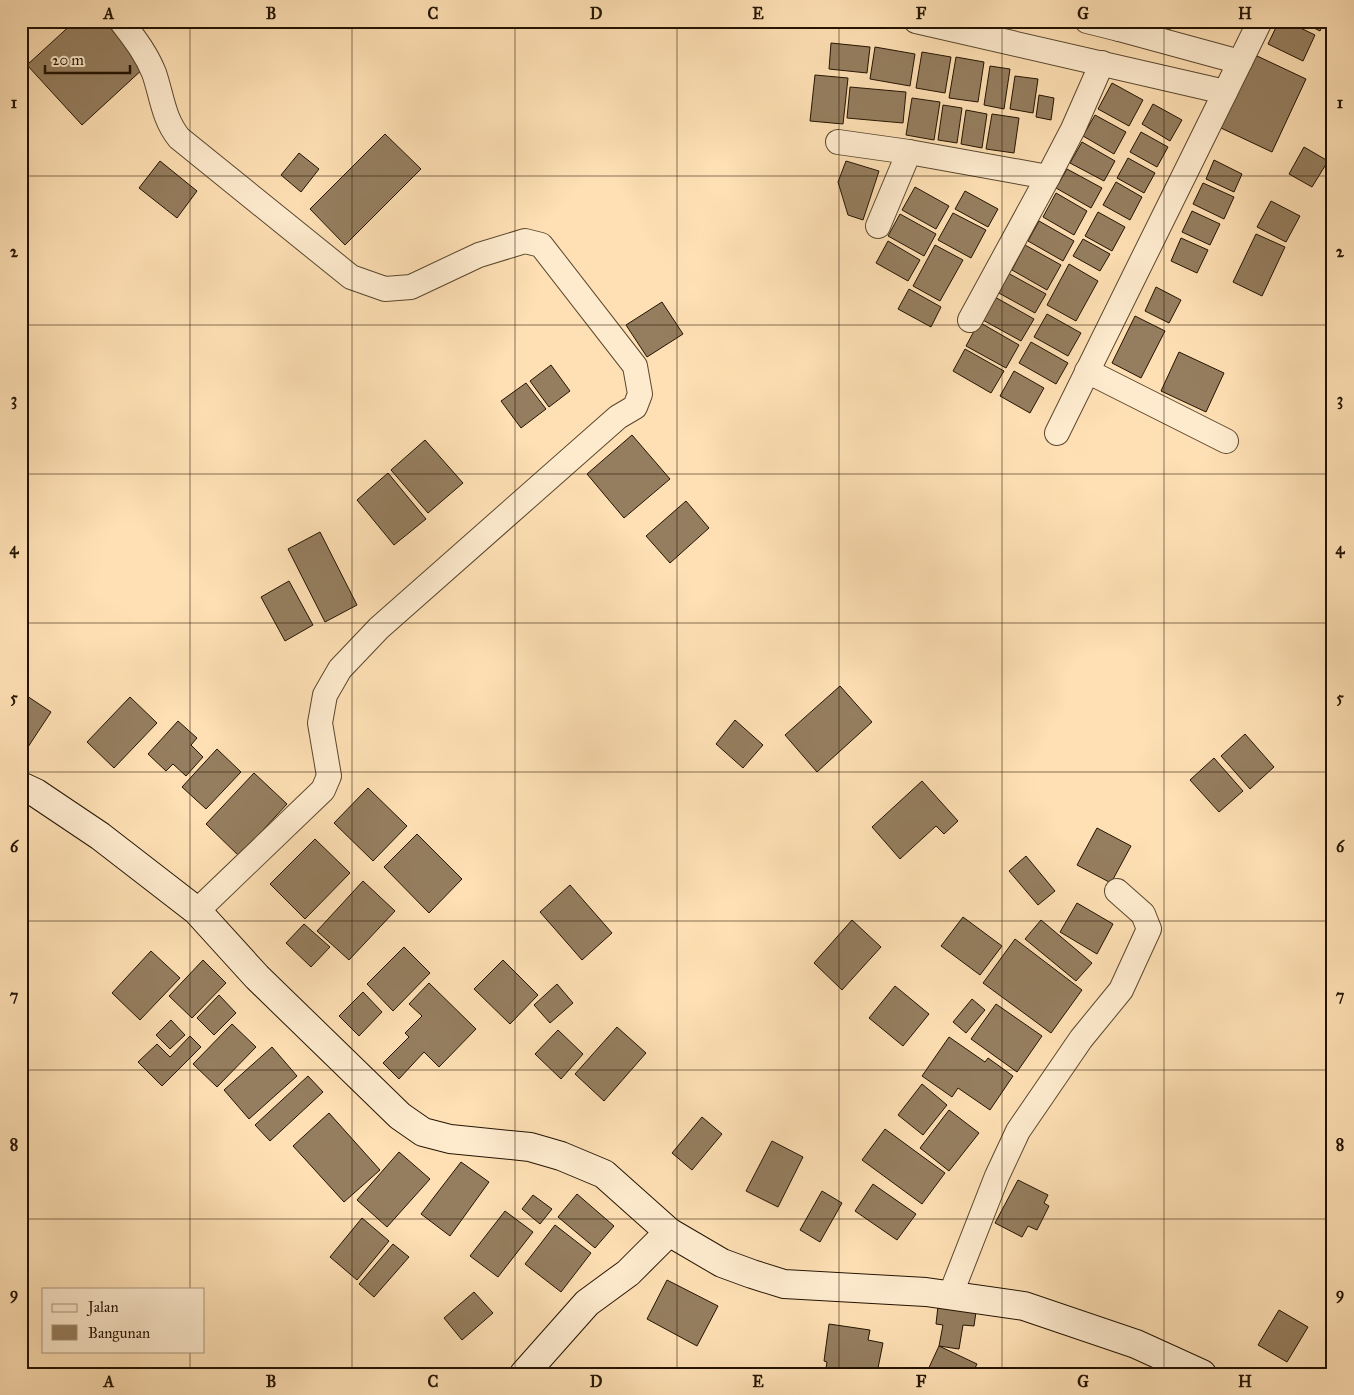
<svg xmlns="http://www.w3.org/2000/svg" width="1354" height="1395" viewBox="0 0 1354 1395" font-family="'IM FELL Great Primer',serif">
<rect width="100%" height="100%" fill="#fee0b4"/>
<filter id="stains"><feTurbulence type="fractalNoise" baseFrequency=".004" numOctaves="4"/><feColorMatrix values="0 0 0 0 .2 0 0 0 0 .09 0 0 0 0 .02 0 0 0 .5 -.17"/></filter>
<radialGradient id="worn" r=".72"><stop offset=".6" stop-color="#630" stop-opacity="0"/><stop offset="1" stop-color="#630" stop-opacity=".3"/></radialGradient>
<g fill="#957e5f" stroke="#241402">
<polygon points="75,21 104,21 145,67 82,125 27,65"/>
<polygon points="794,21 827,21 826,28 794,25"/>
<polygon points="1151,21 1175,21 1169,31"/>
<polygon points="1279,21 1286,21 1315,35 1303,61 1268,44"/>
<polygon points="1300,21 1324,21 1320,31"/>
<polygon points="831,43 870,47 867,73 829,69"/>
<polygon points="875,47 915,54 910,86 870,79"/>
<polygon points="922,52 951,57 945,93 916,88"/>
<polygon points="1255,55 1306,79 1272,152 1221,128"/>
<polygon points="956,57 984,62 978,102 949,98"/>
<polygon points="990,66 1010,69 1004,109 984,105"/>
<polygon points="815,75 848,78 843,124 810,121"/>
<polygon points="1015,76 1038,79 1033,113 1010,109"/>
<polygon points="1112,83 1143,100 1129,126 1098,109"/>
<polygon points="850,87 906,92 903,123 847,118"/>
<polygon points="1039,95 1054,98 1051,120 1036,117"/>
<polygon points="912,98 940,102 934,140 906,135"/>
<polygon points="1153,104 1182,120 1170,141 1142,124"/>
<polygon points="943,105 962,108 957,143 938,140"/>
<polygon points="966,110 987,114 982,148 961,144"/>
<polygon points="992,114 1019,118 1014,153 986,149"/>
<polygon points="1095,115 1126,132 1114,154 1083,136"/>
<polygon points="1141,132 1168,147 1157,167 1130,152"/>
<polygon points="385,134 421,169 345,245 310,209"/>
<polygon points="1082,142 1115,161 1104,181 1070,163"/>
<polygon points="1304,147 1328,161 1312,187 1289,174"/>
<polygon points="299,153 319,169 301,192 281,175"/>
<polygon points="1128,158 1155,173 1144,193 1117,178"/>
<polygon points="1214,160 1242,174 1234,192 1206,179"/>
<polygon points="160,161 197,191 177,218 139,188"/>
<polygon points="846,161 879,171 863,220 848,215 838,182"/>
<polygon points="1067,169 1102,188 1091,208 1056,188"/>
<polygon points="1116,182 1142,197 1130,220 1103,205"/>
<polygon points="1203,183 1234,197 1224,219 1193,204"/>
<polygon points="915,187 949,206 936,229 902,210"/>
<polygon points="965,191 998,209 988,227 955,209"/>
<polygon points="1056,193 1087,211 1074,235 1043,217"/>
<polygon points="1271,201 1300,216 1286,242 1257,227"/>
<polygon points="1192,211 1220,224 1210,245 1182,232"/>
<polygon points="1098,212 1125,227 1112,251 1085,236"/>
<polygon points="953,213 986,230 971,258 938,240"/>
<polygon points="900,214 936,234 924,256 888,236"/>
<polygon points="1039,221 1074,241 1063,261 1028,241"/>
<polygon points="1256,234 1285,247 1262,296 1233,282"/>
<polygon points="1181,238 1208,250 1197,273 1171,261"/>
<polygon points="1083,239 1110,254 1100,271 1073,256"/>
<polygon points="888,241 920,260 908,281 876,263"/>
<polygon points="935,245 963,260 940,301 913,286"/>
<polygon points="1025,245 1061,265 1047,290 1012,270"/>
<polygon points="1069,264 1098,281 1076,321 1047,305"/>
<polygon points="1008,273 1046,294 1035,313 997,292"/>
<polygon points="1156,287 1181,300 1169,323 1145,311"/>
<polygon points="909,289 941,307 931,327 898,309"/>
<polygon points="993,296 1034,319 1021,341 981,319"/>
<polygon points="662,302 683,334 647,357 626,325"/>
<polygon points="1047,314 1081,333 1068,356 1034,337"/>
<polygon points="1135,316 1165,331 1141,378 1112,363"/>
<polygon points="979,322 1019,345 1006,368 966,346"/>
<polygon points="1031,342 1068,363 1056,384 1019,363"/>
<polygon points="965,349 1004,371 991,393 953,371"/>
<polygon points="1179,352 1224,373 1206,412 1161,391"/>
<polygon points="551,365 570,391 549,407 530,381"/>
<polygon points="1014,371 1044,388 1030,413 1000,396"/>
<polygon points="526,383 546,409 521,428 501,401"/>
<polygon points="632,435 670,479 624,518 587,474"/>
<polygon points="425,440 463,483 428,513 391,470"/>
<polygon points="388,473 426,519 394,545 357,500"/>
<polygon points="686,501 709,528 670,563 646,536"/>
<polygon points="320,532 357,605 325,622 288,549"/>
<polygon points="289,581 313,625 285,641 261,597"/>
<polygon points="840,686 872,722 817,772 785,735"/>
<polygon points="21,692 51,712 26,750 21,747"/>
<polygon points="130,697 157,723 114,768 87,742"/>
<polygon points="735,720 763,745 743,768 716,744"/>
<polygon points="178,721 197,738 191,745 203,757 186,776 173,764 166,771 148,754"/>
<polygon points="1245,734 1274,767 1250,789 1221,756"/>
<polygon points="217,749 241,772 206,809 182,787"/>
<polygon points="1214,758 1243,791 1219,812 1190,780"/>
<polygon points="254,773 287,804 239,856 206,824"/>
<polygon points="922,781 958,821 944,834 936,826 900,859 872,827"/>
<polygon points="368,788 407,826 373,861 334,823"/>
<polygon points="1097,828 1131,846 1111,883 1077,865"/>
<polygon points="417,834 462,879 429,913 384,867"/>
<polygon points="315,839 350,873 305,919 270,884"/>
<polygon points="1026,856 1055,891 1038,905 1009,871"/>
<polygon points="363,881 395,911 349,960 317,931"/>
<polygon points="570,885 612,933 582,960 540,912"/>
<polygon points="1077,903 1113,924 1097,954 1060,932"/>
<polygon points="963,917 1002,946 980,975 941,946"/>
<polygon points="852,920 881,947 842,990 814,963"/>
<polygon points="1041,920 1092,963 1076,981 1025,939"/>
<polygon points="304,924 330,947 311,967 286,943"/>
<polygon points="1015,939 1082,990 1051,1033 983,983"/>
<polygon points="404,947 430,973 393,1011 367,984"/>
<polygon points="151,951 180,978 140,1020 112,993"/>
<polygon points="203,960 226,983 192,1018 169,996"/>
<polygon points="503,960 538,995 510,1024 474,989"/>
<polygon points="429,983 476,1029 439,1067 424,1052 399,1079 383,1063 409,1037 405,1033 422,1016 409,1004"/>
<polygon points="557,984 573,1003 550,1023 534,1005"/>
<polygon points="895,986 929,1014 903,1046 869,1018"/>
<polygon points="363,992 382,1012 359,1036 339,1016"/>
<polygon points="219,995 236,1013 214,1035 197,1018"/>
<polygon points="972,999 985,1010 966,1033 953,1022"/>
<polygon points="996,1004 1042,1036 1017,1072 971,1039"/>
<polygon points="171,1020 185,1035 170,1049 156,1035"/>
<polygon points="232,1024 256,1047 217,1087 193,1064"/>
<polygon points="617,1027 646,1053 604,1101 575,1074"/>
<polygon points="558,1030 583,1054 561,1079 535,1054"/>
<polygon points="190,1036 201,1047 162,1086 138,1062 157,1044 170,1057"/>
<polygon points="949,1037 985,1062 988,1058 1013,1076 990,1110 958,1088 952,1097 922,1076"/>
<polygon points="272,1047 297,1076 249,1119 224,1090"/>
<polygon points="308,1076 323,1092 270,1141 255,1125"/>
<polygon points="922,1084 947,1105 923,1135 898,1115"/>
<polygon points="949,1110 979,1133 949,1171 920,1148"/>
<polygon points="329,1113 380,1170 344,1202 293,1146"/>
<polygon points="702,1117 722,1134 692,1170 672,1153"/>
<polygon points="885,1129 945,1173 922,1204 862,1160"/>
<polygon points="772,1141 803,1157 778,1207 746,1191"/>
<polygon points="399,1152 430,1179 387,1227 357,1200"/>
<polygon points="461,1162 489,1182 450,1236 421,1214"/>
<polygon points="1018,1180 1048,1195 1044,1203 1049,1206 1037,1230 1028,1226 1022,1237 995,1223"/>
<polygon points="873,1184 916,1214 897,1240 855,1211"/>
<polygon points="822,1191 842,1203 820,1242 800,1230"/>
<polygon points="577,1194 614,1226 595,1248 558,1217"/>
<polygon points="533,1195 552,1209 540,1224 522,1209"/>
<polygon points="505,1211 533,1232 498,1277 470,1256"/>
<polygon points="362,1218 389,1241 357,1280 330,1257"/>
<polygon points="555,1225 591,1253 561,1292 525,1264"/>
<polygon points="393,1244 409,1257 374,1297 359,1284"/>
<polygon points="667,1280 718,1306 697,1346 647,1319"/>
<polygon points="474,1292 493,1313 462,1340 444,1318"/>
<polygon points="938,1306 976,1312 974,1326 963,1325 959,1349 939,1346 943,1325 936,1324"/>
<polygon points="1279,1310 1308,1327 1287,1362 1258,1345"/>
<polygon points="829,1324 870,1330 868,1340 883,1343 878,1368 887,1369 887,1374 825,1374 827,1362 824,1361"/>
<polygon points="939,1346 977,1364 972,1374 926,1374"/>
</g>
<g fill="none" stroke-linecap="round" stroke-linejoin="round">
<defs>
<g id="street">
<path d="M121 21C134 38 146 53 154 73 162 96 163 118 179 138L351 277 385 289 411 287 479 255 525 241 541 245 635 366 640 394 635 407 618 417 379 628 340 669 325 695 320 723 329 776 323 790 197 911"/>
<polyline points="916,21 1225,92"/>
<polyline points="1087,21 1119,29 1122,21"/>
<polyline points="1119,29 1240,62 1260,21"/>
<polyline points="838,142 909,152 1048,177 1073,129 1102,63"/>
<polyline points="878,226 909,152"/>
<polyline points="970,320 1048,177"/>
<polyline points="1087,371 1226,441"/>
<polyline points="1057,433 1240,62"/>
<polyline points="950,1296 997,1176 1018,1131 1081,1039 1121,990 1149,929 1143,914 1117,891"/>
</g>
<g id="secondary">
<polyline points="21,786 36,793 100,836 197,911 257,977 400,1116 423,1132 450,1139 530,1147 561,1156 604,1174 669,1232 722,1263 752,1274 784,1284 926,1292 1024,1306 1136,1344 1202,1374"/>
<polyline points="524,1374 587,1303 628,1273 669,1232"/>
</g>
</defs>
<use href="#street" stroke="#5a472e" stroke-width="26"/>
<use href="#secondary" stroke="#241402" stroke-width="30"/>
<use href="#street" stroke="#feebce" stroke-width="24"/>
<use href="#secondary" stroke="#feebce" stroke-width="28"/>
</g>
<path fill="none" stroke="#241402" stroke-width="1" stroke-opacity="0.55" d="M190 21V1289M352 21V1374M515 21V1374M677 21V1374M839 21V1374M1002 21V1374M1164 21V1374M21 176H1333M21 325H1333M21 474H1333M21 623H1333M21 772H1333M21 921H1333M21 1070H1333M21 1219H1333M190 1351V1374"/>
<rect width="1354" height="1395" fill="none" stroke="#fee0b4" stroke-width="55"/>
<rect x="42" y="1288" width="162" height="65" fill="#feebce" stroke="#a7957c"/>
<rect x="52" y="1304" width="25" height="8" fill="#feebce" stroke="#a7957c"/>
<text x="88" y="1312" font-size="15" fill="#241402">Jalan</text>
<rect x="52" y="1325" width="25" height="15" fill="#957e5f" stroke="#a7957c"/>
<text x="88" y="1338" font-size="15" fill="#241402">Bangunan</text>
<path d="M45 65v8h85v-8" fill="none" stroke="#241402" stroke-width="2.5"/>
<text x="52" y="65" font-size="15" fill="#241402" stroke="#feebce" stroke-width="4" paint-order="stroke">20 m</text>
<rect x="28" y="28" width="1298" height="1340" fill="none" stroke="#241402" stroke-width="2"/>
<g font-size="16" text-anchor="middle" font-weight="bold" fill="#241402">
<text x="109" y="19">A</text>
<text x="271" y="19">B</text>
<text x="433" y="19">C</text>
<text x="596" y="19">D</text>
<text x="758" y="19">E</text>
<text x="921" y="19">F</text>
<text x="1083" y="19">G</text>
<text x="1245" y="19">H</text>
<text x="14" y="108">1</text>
<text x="1340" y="108">1</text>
<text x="14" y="257">2</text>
<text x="1340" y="257">2</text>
<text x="14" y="405">3</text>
<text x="1340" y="405">3</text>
<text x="14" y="554">4</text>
<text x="1340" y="554">4</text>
<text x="14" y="703">5</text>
<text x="1340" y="703">5</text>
<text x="14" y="852">6</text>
<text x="1340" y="852">6</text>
<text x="14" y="1001">7</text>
<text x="1340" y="1001">7</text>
<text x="14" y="1150">8</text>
<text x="1340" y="1150">8</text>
<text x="14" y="1299">9</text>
<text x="1340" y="1299">9</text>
<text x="109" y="1387">A</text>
<text x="271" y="1387">B</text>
<text x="433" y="1387">C</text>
<text x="596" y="1387">D</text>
<text x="758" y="1387">E</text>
<text x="921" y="1387">F</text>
<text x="1083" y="1387">G</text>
<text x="1245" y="1387">H</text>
</g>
<rect width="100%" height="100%" filter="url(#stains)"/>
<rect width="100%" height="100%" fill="url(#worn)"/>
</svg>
